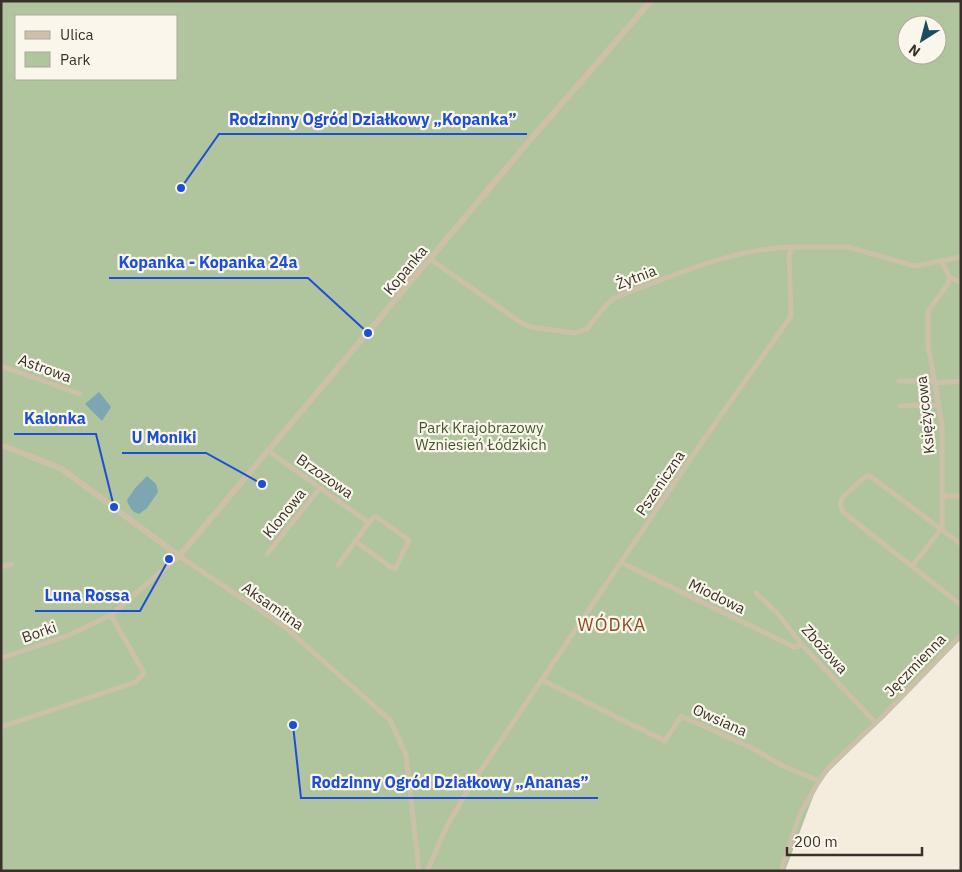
<svg xmlns="http://www.w3.org/2000/svg" width="962" height="872" viewBox="0 0 962 872" font-family="'IBM Plex Sans',sans-serif">
<rect width="100%" height="100%" fill="#f4edde"/>
<path fill="#b0c49d" fill-rule="evenodd" d="M1 1H961V639L901 701 819 781 785 871H1ZM16 16H176V79H16ZM907 25H937V55H907Z"/>
<g fill="#7ba6b2">
<polygon points="99,392 111,407 102,421 85,404"/>
<path d="M147 476 156 484 158 492 147 508 139 514C132 512 129 507 127 500L136 487Z"/>
</g>
<g fill="none" stroke-linecap="round" stroke-linejoin="round">
<g stroke="#cdc0a9" stroke-width="5">
<path d="M430 259 523 324 531 327 575 333 587 329 607 304 616 297C674 276 730 249 792 247"/>
<polyline points="941,261 950,277 947,285 928,311 928,345 942,425 942,528"/>
<polyline points="950,277 961,283"/>
<polyline points="1,366 80,394"/>
<polyline points="899,381 936,381"/>
<polyline points="936,383 961,381"/>
<polyline points="900,406 939,405"/>
<polyline points="267,450 369,523"/>
<polyline points="942,496 961,496"/>
<polyline points="961,544 870,476 865,477 842,498 840,506 843,512 961,605"/>
<polyline points="267,554 320,488"/>
<polyline points="622,563 794,647 802,645"/>
<polyline points="338,565 370,521 375,516 409,540 396,568 392,568 355,541"/>
<polyline points="912,566 942,528"/>
<polyline points="1,567 12,564"/>
<polyline points="756,593 779,615 802,645 875,722"/>
<polyline points="1,658 67,636 111,615 179,556 286,628 390,720 406,755 419,871"/>
<polyline points="542,680 665,741 681,716 750,747 783,766 819,781"/>
<polyline points="1,727 136,682 144,673 111,615"/>
<polyline points="427,871 447,826 469,788 702,442 791,316 789,256 792,247 848,247 915,266 961,257"/>
<polyline points="781,871 800,814 819,781 829,767 882,717 961,635"/>
</g>
<polyline stroke="#cdc0a9" stroke-width="6" points="1,445 62,469 179,556 181,554 530,140 651,1"/>
</g>
<g text-anchor="middle" dominant-baseline="central" stroke-width="4.5" stroke-linejoin="round" paint-order="stroke">
<g font-size="15" fill="#393129" stroke="#fbf6eb">
<text transform="translate(405 270) rotate(-50)">Kopanka</text>
<text transform="translate(636 277) rotate(-21)">Żytnia</text>
<text transform="translate(45 368) rotate(20)">Astrowa</text>
<text transform="translate(925 415) rotate(-96)">Księżycowa</text>
<text transform="translate(325 476) rotate(35)">Brzozowa</text>
<text transform="translate(660 483) rotate(-56)">Pszeniczna</text>
<text transform="translate(284 513) rotate(-51)">Klonowa</text>
<text transform="translate(717 596) rotate(26)">Miodowa</text>
<text transform="translate(273 606) rotate(35)">Aksamitna</text>
<text transform="translate(39 632) rotate(-19)">Borki</text>
<text transform="translate(825 649) rotate(48)">Zbożowa</text>
<text transform="translate(915 665) rotate(-46)">Jęczmienna</text>
<text transform="translate(720 720) rotate(24)">Owsiana</text>
</g>
<g font-size="15" fill="#40592b" stroke="#fbf6eb">
<text x="481" y="427">Park Krajobrazowy<tspan x="481" dy="17">Wzniesień Łódzkich</tspan></text>
</g>
<g font-size="18" letter-spacing="1" fill="#8d4c1e" stroke="#fbf6eb">
<text x="612" y="624">WÓDKA</text>
</g>
</g>
<path fill="none" stroke="#1d4ed8" stroke-width="2" d="M181 188L219 134H527M368 333L308 278H109M114 507L96 434H14M262 484L206 453H122M169 559L140 611H35M293 725L301 798H598"/>
<g fill="#1d4ed8" stroke="#fbf6eb" stroke-width="2">
<circle cx="181" cy="188" r="5"/>
<circle cx="368" cy="333" r="5"/>
<circle cx="114" cy="507" r="5"/>
<circle cx="262" cy="484" r="5"/>
<circle cx="169" cy="559" r="5"/>
<circle cx="293" cy="725" r="5"/>
</g>
<g font-size="16" text-anchor="middle" font-weight="bold" fill="#1d4ed8" stroke="#fbf6eb" stroke-width="4.5" stroke-linejoin="round" paint-order="stroke">
<text x="373" y="125">Rodzinny Ogród Działkowy „Kopanka”</text>
<text x="208" y="268">Kopanka - Kopanka 24a</text>
<text x="55" y="424">Kalonka</text>
<text x="164" y="443">U Moniki</text>
<text x="87" y="601">Luna Rossa</text>
<text x="450" y="788">Rodzinny Ogród Działkowy „Ananas”</text>
</g>
<rect width="962" height="872" fill="none" stroke="#393129" stroke-width="5"/>
<rect x="15" y="15" width="162" height="65" fill="#fbf6eb" stroke="#ada79d"/>
<rect x="25" y="31" width="25" height="8" fill="#cdc0a9" stroke="#ada79d"/>
<text x="60" y="40" font-size="15" fill="#393129">Ulica</text>
<rect x="25" y="52" width="25" height="15" fill="#b0c49d" stroke="#ada79d"/>
<text x="60" y="65" font-size="15" fill="#393129">Park</text>
<g transform="translate(922 40) rotate(216)"><circle r="24" fill="#fbf6eb" stroke="#ada79d"/>
<path d="M0-4L9 19L0 12L-9 19Z" fill="#1c4d5d"/>
<text y="-8" font-size="14" font-weight="bold" text-anchor="middle" fill="#393129">N</text>
</g>
<path d="M787 847v8h135v-8" fill="none" stroke="#393129" stroke-width="2.5"/>
<text x="794" y="847" font-size="15" fill="#393129" stroke="#fbf6eb" stroke-width="4" paint-order="stroke">200 m</text>
</svg>
